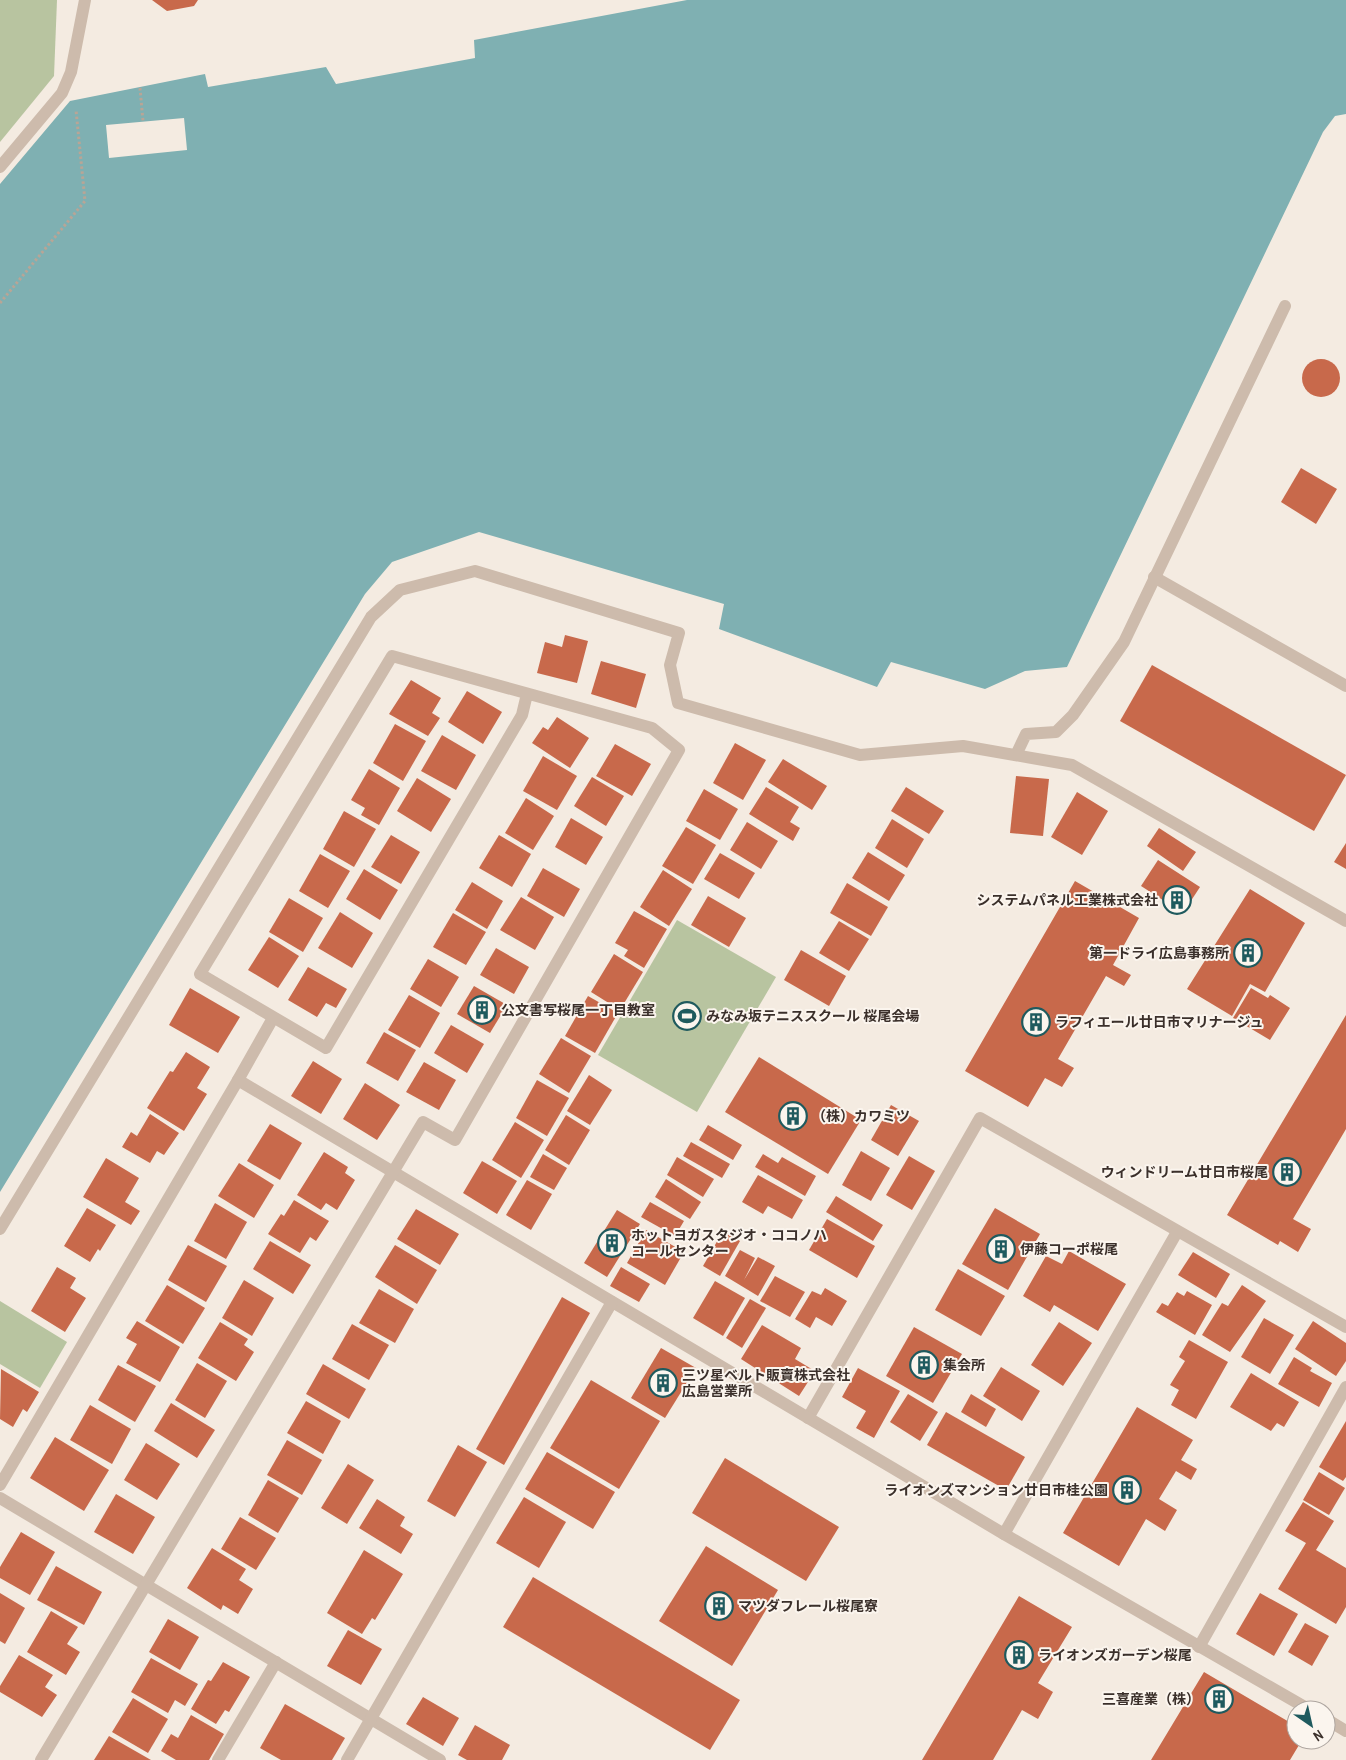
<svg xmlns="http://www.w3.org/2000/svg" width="1346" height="1760" viewBox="0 0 1346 1760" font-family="'Archivo Narrow','Noto Sans JP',sans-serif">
<rect width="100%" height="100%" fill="#f4ebe1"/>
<g fill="#b8c4a0">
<polygon points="0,0 57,0 54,76 0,142"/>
<polygon points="677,920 776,977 697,1112 598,1055"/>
<polygon points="0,1301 67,1342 40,1388 0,1364"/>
</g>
<polygon fill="#7fb0b2" points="687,0 1346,0 1346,114 1335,116 1323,132 1067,667 1025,671 985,689 891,662 877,687 719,629 724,604 479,532 392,562 365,594 0,1192 0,184 70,101 205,74 208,87 326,67 336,84 475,58 474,40"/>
<polygon fill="#f4ebe1" points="184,118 187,150 109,158 106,125"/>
<g fill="#c8694b">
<polygon points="152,0 198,0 194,6 167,11"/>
<circle cx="1321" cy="378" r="19"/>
<polygon points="1301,468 1337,489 1316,524 1281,502"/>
<polygon points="565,635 588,641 577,683 537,673 545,642 562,647"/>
<polygon points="601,661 646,674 636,708 591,694"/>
<polygon points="1152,665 1346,775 1314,831 1120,721"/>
<polygon points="411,680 441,698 432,713 440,718 428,736 389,714"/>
<polygon points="467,691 502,712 483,744 448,722"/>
<polygon points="557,717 589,738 570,768 532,743 543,727 548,730"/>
<polygon points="395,724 426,741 403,781 373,763"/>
<polygon points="442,735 476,755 456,790 421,771"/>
<polygon points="735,743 766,760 743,800 713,783"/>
<polygon points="615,744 651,764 632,796 596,776"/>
<polygon points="543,756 577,776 557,810 523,791"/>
<polygon points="783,759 827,786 812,810 768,782"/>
<polygon points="369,769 400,788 379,825 361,815 365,808 351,800"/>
<polygon points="1016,776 1049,779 1043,836 1010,833"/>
<polygon points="592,777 624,796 606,826 574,806"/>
<polygon points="417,778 451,799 431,832 397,811"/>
<polygon points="766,787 799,807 790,822 800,828 793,841 749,814"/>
<polygon points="906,787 944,811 929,834 891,811"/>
<polygon points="704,789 738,809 720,840 686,821"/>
<polygon points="1077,792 1108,811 1082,855 1051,837"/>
<polygon points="526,798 554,816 533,850 505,833"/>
<polygon points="344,811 376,829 354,867 323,849"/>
<polygon points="571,818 603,837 586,865 555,847"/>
<polygon points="892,819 924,839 907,868 875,848"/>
<polygon points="747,822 778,841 761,869 730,850"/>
<polygon points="686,827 716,845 693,884 662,866"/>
<polygon points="1159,828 1196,852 1183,871 1147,846"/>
<polygon points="391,835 420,852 401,884 371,867"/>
<polygon points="499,835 531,854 512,887 479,868"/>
<polygon points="1346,843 1346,869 1334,862"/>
<polygon points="868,852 905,875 889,901 852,878"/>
<polygon points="720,853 755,873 739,899 704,879"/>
<polygon points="320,854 350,871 328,908 299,891"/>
<polygon points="1158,860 1200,887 1183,913 1141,886"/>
<polygon points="543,868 580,889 564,917 527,896"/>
<polygon points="364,869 398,890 380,920 346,899"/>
<polygon points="663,870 692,889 669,926 640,907"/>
<polygon points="1075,881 1139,918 1113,965 1131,975 1124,986 1106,976 1058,1059 1074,1068 1062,1087 1045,1078 1028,1107 965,1071"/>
<polygon points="472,882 503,901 487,929 455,910"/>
<polygon points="847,883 888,907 871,936 830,913"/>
<polygon points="1250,889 1305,923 1265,992 1250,984 1232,1016 1187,989"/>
<polygon points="708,896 746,918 729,947 691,925"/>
<polygon points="521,897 554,917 535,950 500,930"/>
<polygon points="289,898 323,918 303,952 269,932"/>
<polygon points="634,911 667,929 644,968 624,956 628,950 615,943"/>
<polygon points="340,912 373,933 352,968 318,948"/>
<polygon points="453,913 486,932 466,965 433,947"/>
<polygon points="839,921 869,939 849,971 819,953"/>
<polygon points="269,937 299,956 278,988 248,970"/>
<polygon points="496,948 529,967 514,994 480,975"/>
<polygon points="801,950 846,976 829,1006 784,980"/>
<polygon points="614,954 643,972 620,1010 591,992"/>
<polygon points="428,959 459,977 441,1007 410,989"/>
<polygon points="308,967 347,989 336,1008 326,1003 317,1017 288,1000"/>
<polygon points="474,986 507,1005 490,1033 457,1014"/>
<polygon points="190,988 240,1017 218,1053 169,1025"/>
<polygon points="1251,988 1268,998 1270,995 1290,1008 1270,1040 1233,1018"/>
<polygon points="409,995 440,1013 420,1048 388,1030"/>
<polygon points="588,996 618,1013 595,1053 565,1036"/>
<polygon points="1346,1015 1346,1129 1293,1219 1311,1229 1298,1252 1280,1241 1278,1245 1227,1215"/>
<polygon points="451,1025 484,1044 467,1073 434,1053"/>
<polygon points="384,1032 416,1050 398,1081 366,1063"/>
<polygon points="561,1038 591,1056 569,1093 539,1074"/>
<polygon points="186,1052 210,1067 197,1088 207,1094 184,1131 147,1108 170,1071 173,1072"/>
<polygon points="759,1057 861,1120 828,1174 725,1112"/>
<polygon points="313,1061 342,1079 321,1114 291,1096"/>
<polygon points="424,1062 456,1080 439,1110 406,1092"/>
<polygon points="589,1075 612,1090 590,1125 567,1111"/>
<polygon points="537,1080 569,1098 547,1136 516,1118"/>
<polygon points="365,1083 400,1105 377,1140 343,1119"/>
<polygon points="891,1105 919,1121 898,1156 871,1140"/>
<polygon points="150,1114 179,1133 164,1155 157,1151 150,1163 122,1147 131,1132 137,1136"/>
<polygon points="566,1115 590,1130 569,1165 545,1150"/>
<polygon points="515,1122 544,1140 521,1178 492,1160"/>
<polygon points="270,1124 302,1143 280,1180 247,1161"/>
<polygon points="708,1125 742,1145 733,1160 699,1140"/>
<polygon points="691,1142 730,1164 722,1178 683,1156"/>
<polygon points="861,1151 890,1168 871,1201 842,1185"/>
<polygon points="324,1152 348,1167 345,1173 355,1180 337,1210 326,1203 321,1210 297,1195"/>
<polygon points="543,1154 567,1168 554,1190 530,1177"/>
<polygon points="763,1154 778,1163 782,1157 816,1176 805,1196 755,1167"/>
<polygon points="909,1156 935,1171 912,1210 886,1195"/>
<polygon points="677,1157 714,1179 703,1197 667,1175"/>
<polygon points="106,1158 139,1178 125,1202 140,1211 131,1225 83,1197"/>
<polygon points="482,1161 517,1181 497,1214 463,1193"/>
<polygon points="239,1163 274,1185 254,1218 218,1196"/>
<polygon points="758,1175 803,1200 792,1219 768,1206 763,1214 742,1202"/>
<polygon points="666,1179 701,1202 690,1219 655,1197"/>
<polygon points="527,1180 552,1194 531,1230 506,1215"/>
<polygon points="836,1196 883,1225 873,1241 826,1212"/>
<polygon points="294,1200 329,1221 316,1241 310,1237 300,1253 268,1234 281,1214 284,1216"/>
<polygon points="650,1202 684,1221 675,1236 641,1217"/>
<polygon points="215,1203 247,1222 226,1259 194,1241"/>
<polygon points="87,1208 116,1225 100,1251 98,1249 90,1262 64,1246"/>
<polygon points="995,1208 1040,1234 1008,1290 962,1264"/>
<polygon points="416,1209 459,1234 440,1265 397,1239"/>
<polygon points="617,1210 640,1224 607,1277 584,1263"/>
<polygon points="827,1219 875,1246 857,1278 809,1250"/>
<polygon points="646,1230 684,1252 665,1285 627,1263"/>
<polygon points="723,1231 740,1241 720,1276 703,1266"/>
<polygon points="270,1241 311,1265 293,1294 253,1269"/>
<polygon points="188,1245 227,1266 206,1302 168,1280"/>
<polygon points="395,1245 437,1270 417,1304 375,1277"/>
<polygon points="740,1250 755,1258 744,1280 758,1257 775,1266 758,1296 725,1276"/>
<polygon points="1069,1251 1126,1284 1098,1331 1054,1305 1050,1312 1023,1296 1046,1256 1062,1264"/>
<polygon points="1193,1252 1230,1274 1216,1298 1178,1275"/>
<polygon points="57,1267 76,1278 70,1288 86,1298 65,1332 31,1311"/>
<polygon points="621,1267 650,1284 639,1302 610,1286"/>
<polygon points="958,1269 1005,1296 981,1336 935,1310"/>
<polygon points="775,1276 805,1292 790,1317 760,1301"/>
<polygon points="244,1280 274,1298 252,1336 222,1318"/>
<polygon points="715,1281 745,1298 723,1336 693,1318"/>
<polygon points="167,1285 205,1308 183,1344 145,1321"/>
<polygon points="1242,1285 1266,1301 1230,1352 1202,1335 1222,1303 1228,1306"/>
<polygon points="825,1288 847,1301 832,1326 816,1317 810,1328 795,1319 812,1291 821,1295"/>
<polygon points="379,1289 414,1309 395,1343 359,1323"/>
<polygon points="1187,1291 1212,1305 1195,1335 1156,1312 1162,1303 1168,1306 1177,1292 1184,1296"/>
<polygon points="562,1297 590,1313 504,1465 476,1449"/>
<polygon points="750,1299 766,1308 742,1348 726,1338"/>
<polygon points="1264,1318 1294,1335 1270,1374 1241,1357"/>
<polygon points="137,1321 180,1347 160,1382 126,1363 137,1344 126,1338"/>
<polygon points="1313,1321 1346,1343 1346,1361 1336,1376 1295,1349"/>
<polygon points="220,1322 248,1339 244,1345 254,1352 236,1381 198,1358"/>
<polygon points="1059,1322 1092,1343 1063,1386 1031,1365"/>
<polygon points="352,1324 389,1345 369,1380 332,1359"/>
<polygon points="762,1325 801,1348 795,1359 815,1371 799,1396 741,1359"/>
<polygon points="914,1327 962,1354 933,1403 886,1376"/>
<polygon points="1189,1340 1228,1362 1196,1419 1171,1405 1179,1390 1170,1385 1185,1361 1179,1357"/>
<polygon points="661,1348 696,1368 665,1418 631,1398"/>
<polygon points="1294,1357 1312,1368 1310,1371 1332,1383 1319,1407 1278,1384"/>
<polygon points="197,1363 227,1381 205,1418 175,1400"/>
<polygon points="323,1364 366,1389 349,1419 306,1394"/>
<polygon points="118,1365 156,1386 135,1422 98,1400"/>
<polygon points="1001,1367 1040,1391 1022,1421 983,1396"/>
<polygon points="858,1368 900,1391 874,1438 856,1428 866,1411 842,1397"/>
<polygon points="1,1369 39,1392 27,1412 23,1409 13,1427 0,1419"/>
<polygon points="1251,1373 1299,1402 1284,1427 1277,1423 1271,1431 1230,1407"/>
<polygon points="591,1380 660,1421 619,1489 550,1448"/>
<polygon points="908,1394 938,1412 920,1441 890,1422"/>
<polygon points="971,1394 996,1409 986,1427 961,1412"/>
<polygon points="306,1401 341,1421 323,1454 287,1433"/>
<polygon points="171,1403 215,1430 197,1458 154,1431"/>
<polygon points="90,1405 131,1429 112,1464 70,1440"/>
<polygon points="1137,1407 1193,1440 1181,1460 1197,1469 1191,1480 1176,1471 1159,1499 1177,1510 1165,1531 1146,1519 1119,1566 1063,1533"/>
<polygon points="946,1412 1025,1457 1006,1490 927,1445"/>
<polygon points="1346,1421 1346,1477 1343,1481 1319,1467"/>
<polygon points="55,1437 109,1470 84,1511 30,1478"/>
<polygon points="287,1440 322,1460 302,1495 267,1475"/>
<polygon points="146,1443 180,1464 157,1500 124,1480"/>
<polygon points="458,1445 487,1462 455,1517 427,1501"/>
<polygon points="547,1452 615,1492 593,1529 525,1489"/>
<polygon points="725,1458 839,1527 806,1581 692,1513"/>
<polygon points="348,1464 374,1480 347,1524 321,1508"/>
<polygon points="1319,1472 1345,1488 1329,1515 1303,1500"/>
<polygon points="268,1480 299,1498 278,1533 248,1515"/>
<polygon points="116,1494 155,1517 133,1554 94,1532"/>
<polygon points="524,1497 566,1522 539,1568 496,1543"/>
<polygon points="377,1499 405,1517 400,1526 413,1534 401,1554 359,1528"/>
<polygon points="1303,1502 1334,1521 1316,1550 1346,1568 1346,1607 1336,1624 1278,1589 1306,1543 1285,1531"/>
<polygon points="240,1517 276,1538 256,1570 221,1549"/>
<polygon points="21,1532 55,1552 30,1595 0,1578 0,1567"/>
<polygon points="706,1546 778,1590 732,1666 659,1621"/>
<polygon points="212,1548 246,1569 239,1580 253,1589 238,1614 223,1605 221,1610 187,1588"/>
<polygon points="364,1550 403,1574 375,1620 372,1618 362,1634 327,1613"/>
<polygon points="56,1566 102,1592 84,1625 37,1600"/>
<polygon points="533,1577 740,1700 710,1750 503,1627"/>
<polygon points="0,1593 25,1608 5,1644 0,1641"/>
<polygon points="1260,1593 1298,1614 1274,1656 1236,1634"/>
<polygon points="1019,1596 1072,1627 1038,1683 1053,1692 1038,1719 1022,1710 993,1760 922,1760"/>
<polygon points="51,1611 78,1627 67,1644 80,1652 66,1675 27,1652"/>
<polygon points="168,1619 199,1637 180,1670 149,1652"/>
<polygon points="1305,1623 1329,1636 1312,1666 1288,1652"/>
<polygon points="348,1630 382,1649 361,1685 327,1666"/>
<polygon points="19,1655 53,1675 45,1687 57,1695 42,1717 0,1692 0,1686"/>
<polygon points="151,1658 198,1684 185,1706 175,1700 168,1713 131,1692"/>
<polygon points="223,1662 250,1677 229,1712 225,1710 216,1724 191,1709 208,1680 211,1681"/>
<polygon points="1204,1672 1296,1726 1296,1740 1302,1740 1290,1760 1151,1760"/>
<polygon points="423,1697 459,1718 443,1746 406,1724"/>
<polygon points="133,1698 168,1719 148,1753 112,1732"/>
<polygon points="285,1704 345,1738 332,1760 281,1760 260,1748"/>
<polygon points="191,1715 224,1734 209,1760 176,1760 161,1751 171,1734 178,1738"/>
<polygon points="475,1725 510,1745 502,1760 467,1760 458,1755"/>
<polygon points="109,1736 151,1760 94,1760"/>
</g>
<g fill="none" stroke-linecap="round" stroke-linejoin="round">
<g stroke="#b9a596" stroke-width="3" stroke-dasharray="2.5 2.5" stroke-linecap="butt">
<polyline points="140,88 143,121"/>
<polyline points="0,303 85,201 76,110"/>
</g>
<polyline stroke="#cdbbac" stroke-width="12" points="218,1760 276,1662"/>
<g stroke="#cdbbac" stroke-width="12">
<polyline points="0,167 62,93 71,72 85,0"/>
<polyline points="1154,577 1346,686"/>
<polyline points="1016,755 1026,734 1056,732 1073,715 1124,642 1285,306"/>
<polyline points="238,1080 273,1018"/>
<polyline points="0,1229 371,617 400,590 475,571 679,633 670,665 678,703 860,755 963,746 1072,765 1346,921"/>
<polyline points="808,1418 980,1118 1346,1327"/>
<polyline points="0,1485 238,1080 1004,1534 1310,1710"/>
<polyline points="0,1498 440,1760"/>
<polyline points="1004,1534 1177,1232"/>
<polyline points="1199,1647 1346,1387"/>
<polyline points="1326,1719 1346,1731"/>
<polyline points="41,1760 423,1122 455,1140 679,750 652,728 392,656 200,974 326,1048 522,715 527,694"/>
<polyline points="347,1760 612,1302"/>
</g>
</g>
<defs>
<symbol id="building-ring" viewBox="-11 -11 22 22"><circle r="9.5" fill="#fbf5ee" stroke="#1f5a5e" stroke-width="1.5"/><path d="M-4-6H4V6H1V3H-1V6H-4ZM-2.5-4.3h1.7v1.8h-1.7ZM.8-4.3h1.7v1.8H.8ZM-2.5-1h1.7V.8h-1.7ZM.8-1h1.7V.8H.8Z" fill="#1f5a5e"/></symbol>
<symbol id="stadium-ring" viewBox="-11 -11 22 22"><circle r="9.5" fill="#fbf5ee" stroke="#1f5a5e" stroke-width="1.5"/><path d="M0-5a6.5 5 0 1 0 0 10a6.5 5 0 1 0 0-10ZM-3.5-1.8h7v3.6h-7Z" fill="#1f5a5e"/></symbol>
</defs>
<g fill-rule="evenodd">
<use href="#building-ring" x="1161" y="884" width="32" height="32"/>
<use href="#building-ring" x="1232" y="937" width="32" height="32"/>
<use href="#building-ring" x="466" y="994" width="32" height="32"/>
<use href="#stadium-ring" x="671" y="1000" width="32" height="32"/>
<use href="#building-ring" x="1020" y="1006" width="32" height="32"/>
<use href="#building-ring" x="777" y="1100" width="32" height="32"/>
<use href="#building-ring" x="1271" y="1156" width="32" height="32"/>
<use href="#building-ring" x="596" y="1227" width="32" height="32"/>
<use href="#building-ring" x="985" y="1233" width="32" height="32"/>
<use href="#building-ring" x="908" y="1349" width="32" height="32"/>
<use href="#building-ring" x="647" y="1367" width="32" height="32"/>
<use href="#building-ring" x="1111" y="1474" width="32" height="32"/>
<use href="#building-ring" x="703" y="1590" width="32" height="32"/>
<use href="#building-ring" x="1003" y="1639" width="32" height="32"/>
<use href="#building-ring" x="1203" y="1683" width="32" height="32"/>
</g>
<g text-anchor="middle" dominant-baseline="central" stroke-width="4" stroke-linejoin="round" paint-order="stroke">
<g font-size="14" font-weight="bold" fill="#3b302b" stroke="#fbf5ee" text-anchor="start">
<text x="1158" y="900" text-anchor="end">システムパネル工業株式会社</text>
<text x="1229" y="953" text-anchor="end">第一ドライ広島事務所</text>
<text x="501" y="1010">公文書写桜尾一丁目教室</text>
<text x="706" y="1016">みなみ坂テニススクール 桜尾会場</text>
<text x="1055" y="1022">ラフィエール廿日市マリナージュ</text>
<text x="812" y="1116">（株）カワミツ</text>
<text x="1268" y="1172" text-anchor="end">ウィンドリーム廿日市桜尾</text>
<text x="631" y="1235">ホットヨガスタジオ・ココノハ<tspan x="631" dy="16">コールセンター</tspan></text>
<text x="1020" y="1249">伊藤コーポ桜尾</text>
<text x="943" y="1365">集会所</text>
<text x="682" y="1375">三ツ星ベルト販賣株式会社<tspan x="682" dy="16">広島営業所</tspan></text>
<text x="1108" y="1490" text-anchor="end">ライオンズマンション廿日市桂公園</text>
<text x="738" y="1606">マツダフレール桜尾寮</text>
<text x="1038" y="1655">ライオンズガーデン桜尾</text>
<text x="1200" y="1699" text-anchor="end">三喜産業（株）</text>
</g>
</g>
<g transform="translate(1311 1725) rotate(146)"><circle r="24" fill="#fbf5ee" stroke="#aea6a0"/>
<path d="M0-4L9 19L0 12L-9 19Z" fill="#1f5a5e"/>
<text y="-8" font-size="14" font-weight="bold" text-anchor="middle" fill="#3b302b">N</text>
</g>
</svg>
